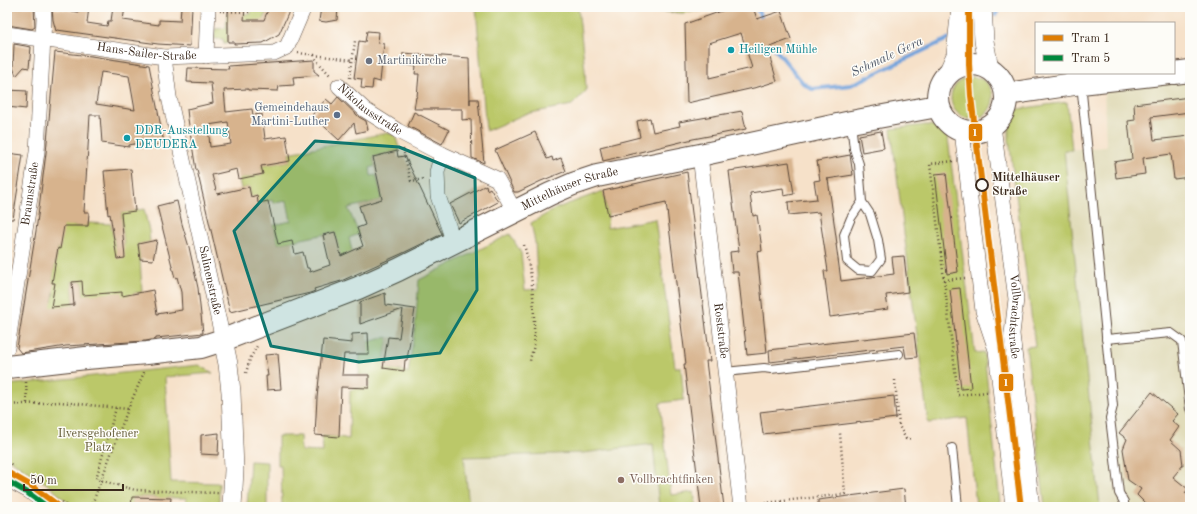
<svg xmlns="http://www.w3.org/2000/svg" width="1197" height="514" viewBox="0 0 1197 514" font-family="'Old Standard TT',serif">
<rect width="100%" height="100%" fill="#fdfcf7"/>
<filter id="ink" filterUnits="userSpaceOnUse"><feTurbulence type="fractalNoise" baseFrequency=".025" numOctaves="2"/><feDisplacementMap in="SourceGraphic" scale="8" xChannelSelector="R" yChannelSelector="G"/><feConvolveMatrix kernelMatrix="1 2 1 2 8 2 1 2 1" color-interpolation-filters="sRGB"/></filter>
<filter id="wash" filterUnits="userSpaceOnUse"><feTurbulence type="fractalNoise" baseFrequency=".012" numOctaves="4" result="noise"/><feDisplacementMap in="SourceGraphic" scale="16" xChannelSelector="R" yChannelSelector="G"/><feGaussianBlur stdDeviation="0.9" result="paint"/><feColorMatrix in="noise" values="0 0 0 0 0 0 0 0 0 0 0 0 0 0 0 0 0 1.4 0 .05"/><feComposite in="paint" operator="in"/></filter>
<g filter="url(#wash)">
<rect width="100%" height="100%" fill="#f6e1c9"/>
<g fill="#e1dcba">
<polygon points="1190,81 1190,507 1100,507 1064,150 1106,147 1104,87"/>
<polygon points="653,444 659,507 469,507 464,457 583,453"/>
</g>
<g fill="#bbc869" stroke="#7b7944">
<polygon points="252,7 269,7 260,25 228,27 228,43 224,44 223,39 214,39 215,29 226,28 227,13 251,14"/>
<polygon points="476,7 705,7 706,10 683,13 578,7 585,70 586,91 572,105 525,114 486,131"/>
<circle cx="972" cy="98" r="21"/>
<path d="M1067 102 1072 150H1064L1100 507H1045L1026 347 1035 346 1009 139C1009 125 1007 119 1018 109Z"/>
<path d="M925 125C938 125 940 129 948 138L975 353 984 352 1000 503 976 506 967 418 928 423 891 129Z"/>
<polygon points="386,133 395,135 400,151 373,157 375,166 370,168 371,176 376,175 381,194 381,200 348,208 359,234 349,238 352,251 354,256 344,261 342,255 340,255 335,232 278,244 274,225 291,221 287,201 274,203 273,200 258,203 257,196 251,197 249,187 241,189 239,179 263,174 261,166 290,161 289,153"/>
<polygon points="603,191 608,215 607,228 655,219 675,367 681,367 684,400 660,403 671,495 694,492 696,507 659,507 653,444 583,453 464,457 469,507 282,507 281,465 278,465 278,436 300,436 301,451 323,452 322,436 339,437 349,439 350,390 359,388 369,387 369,375 359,375 360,354 368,354 368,342 388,337 384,358 385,368 404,371 408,373 415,327 419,280 510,234 521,253 525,290 538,289 535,242 531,223 557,208"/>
<polygon points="144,209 149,231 150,242 138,244 140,259 142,292 134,293 135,301 84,304 82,281 72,282 74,305 63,306 63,316 37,309 48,303 52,302 54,292 50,291 58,248 60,248 63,217 73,226 88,226 88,223 111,224 115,247 124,246 121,213"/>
<polygon points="199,365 213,373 165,377 171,482 219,483 219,507 187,507 186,498 167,498 167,507 155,507 156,497 132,497 131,507 73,507 47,484 7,458 7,385"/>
<polygon points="250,461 267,462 267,507 247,507"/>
</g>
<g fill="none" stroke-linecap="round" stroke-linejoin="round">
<g stroke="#72a3dc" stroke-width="4">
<polyline points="756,7 763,21"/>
<polyline points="995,15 1001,7"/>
<polyline points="771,41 772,45 803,83 812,89 851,85 948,39"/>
</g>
</g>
<g id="blocks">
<g fill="#d7b38d" fill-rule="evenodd">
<polygon points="7,7 34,7 35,27 32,29 7,25"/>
<polygon points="78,7 89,7 87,23 107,26 108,21 111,21 113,7 125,7 123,20 159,25 159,20 180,21 181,7 192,7 190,46 158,44 57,30 56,31 53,20 52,8 78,12"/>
<polygon points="228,7 245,7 244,20 264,20 269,7 291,7 279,34 263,43 234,44 234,42 228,42"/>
<polygon points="321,7 338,7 337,20 326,22 319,21"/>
<path d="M733 7H753L757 19 781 11 791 39 767 48 777 81 758 87 687 103 685 24ZM741 33 752 68 709 78V43Z"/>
<polygon points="367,31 379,32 378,43 384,44 380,82 373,80 372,89 361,88 362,79 354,78 359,41 365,42"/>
<polygon points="14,44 31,47 29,68 24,67 16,76 13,67"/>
<path d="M55 52 91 56 149 65 164 143 140 148 139 143 129 145V147L102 143 100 115H90L84 212H89L88 226H64L60 249 58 248 56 259 52 283H55L51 307 74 305 72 282 82 281 83 295 122 292V296L153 290 157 314 182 310 181 292 177 277 175 278 157 206 177 201 182 224 189 247 198 288 203 333 156 338V339L146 341 66 346 21 353 17 348 36 231 46 153ZM101 72 129 76 135 110 96 104Z"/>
<polygon points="403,53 469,58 470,105 470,99 478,99 484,163 472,158 471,119 462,120 462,109 414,109 416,97 417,97 419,74 415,74 416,66 402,65"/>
<path d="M314 60V71L319 75 293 77 294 85 279 86 278 91 248 90V89L224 90 226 112 252 109 253 115 262 114 265 139 286 136 290 161 261 166 263 174 239 179 237 169 212 175 217 194 249 187 251 197 257 195 258 203 268 201 278 244 292 241 295 254 303 252 307 268H309L310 272 330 265 323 235 335 232 341 256 363 246 357 228 365 225 359 206 382 199 373 157 397 151 398 157 405 156 442 234 401 254 341 281 314 289 315 291 310 293 230 312 197 170H196L188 119 187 109 213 103 211 83 187 82 188 68 229 69 228 66ZM228 122 231 144 210 147 208 125Z"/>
<polygon points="7,90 27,91 26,109 7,107"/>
<polygon points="338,97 359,117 366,121 368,130 356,133 354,123 339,140 312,115 326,99 332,104"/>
<polygon points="1190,97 1190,112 1151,117 1154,140 1190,136 1190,177 1174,179 1171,154 1143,158 1145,174 1116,178 1114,162 1132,159 1128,121 1135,120 1134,104"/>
<polygon points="742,111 746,129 693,139 603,161 600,147 640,137 637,121 650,118 653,132 680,126 679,122"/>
<polygon points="414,112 449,130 442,144 408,126"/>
<polygon points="881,131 884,148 862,152 859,135"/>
<polygon points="535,132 547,159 552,157 553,161 561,158 566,171 541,181 518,192 514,192 495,150"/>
<polygon points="7,153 23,155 13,219 7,219"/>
<polygon points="850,155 853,175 827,179 828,179 837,244 836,244 841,281 894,274 892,257 904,256 908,292 886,295 888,309 830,317 824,271 828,271 819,212 789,215 788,202 817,199 814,181 820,180 817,161"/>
<polygon points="789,162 794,194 784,196 783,188 750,193 753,216 757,215 761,242 762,251 757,252 767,353 747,355 738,272 732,272 730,252 739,251 729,171"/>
<polygon points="131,169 135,211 121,213 125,258 117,259 110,214 108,215 104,171"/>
<polygon points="687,172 710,361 706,361 724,507 701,507 684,364 686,364 666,202 608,215 603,191"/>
<polygon points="946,173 958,272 947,274 935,174"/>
<polygon points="486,185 487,190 490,188 498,202 459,223 450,204"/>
<polygon points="157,240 153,260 140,259 138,244"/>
<polygon points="960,288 971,388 961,389 950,289"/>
<polygon points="385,293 386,305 415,309 407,360 405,360 404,371 383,368 388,337 399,338 403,309 360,324 360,302"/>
<polygon points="368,333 369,354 344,354 342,375 369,375 369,388 341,387 339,437 315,435 317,398 323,340 352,343 352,334"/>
<polygon points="914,333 917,357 906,358 904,346 770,362 769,350"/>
<polygon points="278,354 281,389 267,390 266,376 268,376 265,355"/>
<polygon points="1152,392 1178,414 1172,421 1179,427 1170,440 1181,450 1183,465 1173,477 1188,489 1185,493 1190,497 1190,507 1149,507 1137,495 1141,489 1128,480 1123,449 1127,439 1119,433"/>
<polygon points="894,396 896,418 763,434 760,412"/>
<polygon points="219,433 218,455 201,454 201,435"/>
<polygon points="904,489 906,507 818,507 818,500"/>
<polygon points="132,497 171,498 170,507 131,507"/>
</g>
</g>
</g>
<g filter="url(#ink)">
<use href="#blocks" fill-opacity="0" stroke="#574538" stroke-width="1"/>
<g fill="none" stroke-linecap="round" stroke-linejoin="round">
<defs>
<g id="service">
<polyline points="1081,83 1113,406 1110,418 1119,493 1124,502 1124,507"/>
<polyline points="851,123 854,149 859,164 862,202 870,214 878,240 881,259 872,271 858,270 847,261 844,235 851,218 862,202"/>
<polyline points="1106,339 1171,333 1182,341 1190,409"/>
<polyline points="725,372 764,368 771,369 899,354"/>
<polyline points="952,448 958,507"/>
</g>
<g id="minor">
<path id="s1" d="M7 34 164 57 274 53 287 47 304 7"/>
<polyline points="206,56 208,7"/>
<path id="s2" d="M164 57 169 97 223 340"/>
<path id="s3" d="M339 86 365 110 398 131 442 154 497 179 515 212"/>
<path id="s4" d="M993 126 1016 299 1012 334 1032 507"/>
<polyline points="962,131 983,311 996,350 1013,507"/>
<polyline points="442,154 437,172 438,196 454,243"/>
<path id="s5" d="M700 155 741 507"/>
<path id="s6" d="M7 348 37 152 43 38 44 18 43 7"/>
<polyline points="7,479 29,491 50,507"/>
</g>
<g id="tertiary">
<polyline points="982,7 984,41 989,68"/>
<polyline points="948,73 956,55 961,7"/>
<polyline points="223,340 228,364 231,392 234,470 232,507"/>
</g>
<g id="secondary">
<circle cx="972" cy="98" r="34"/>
<polyline points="1174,73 1190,71"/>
<polyline points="1006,94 1081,83 1170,73"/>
<path id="s7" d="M7 367 86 358 147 353 201 347 223 340 358 288 398 270 550 194 573 184 597 176 700 155 851 122 932 107 938 104"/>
</g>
</defs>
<use href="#service" stroke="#574538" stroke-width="10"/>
<use href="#minor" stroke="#574538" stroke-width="16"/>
<use href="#tertiary" stroke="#574538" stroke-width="20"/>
<use href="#secondary" stroke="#574538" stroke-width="24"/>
<g stroke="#574538" stroke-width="2.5" stroke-dasharray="1 3" stroke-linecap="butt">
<polyline points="220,11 250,12 250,7"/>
<polyline points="298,53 314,55 317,61 331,76"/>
<polyline points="314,55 352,60"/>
<polyline points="350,78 355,41"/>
<polyline points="403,149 411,181 425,179"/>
<polyline points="953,161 930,164 958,395 987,392"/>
<path d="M524 245C532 272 534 298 534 326 534 332 535 338 534 345 533 351 530 356 530 363"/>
<polyline points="944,280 965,278"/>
<polyline points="246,373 250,359 257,346"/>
<polyline points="895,380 899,426 906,439 911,438"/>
<polyline points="26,382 27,403"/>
<polyline points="7,405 60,402 128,409"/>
<polyline points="116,408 96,479 135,490 218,493"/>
<polyline points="7,462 14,466"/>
<polyline points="62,502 68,507"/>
<polyline points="91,507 128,409 145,370"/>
<polyline points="765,507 765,503 845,494 840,433"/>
</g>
<use href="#service" stroke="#fff" stroke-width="8"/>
<use href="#minor" stroke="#fff" stroke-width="15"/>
<use href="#tertiary" stroke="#fff" stroke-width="19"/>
<use href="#secondary" stroke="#fff" stroke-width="22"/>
<defs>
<g id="tram-1">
<polyline points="969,7 969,64 971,96 1021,507"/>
<polyline points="7,472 32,486 60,507"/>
</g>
<polyline id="tram-2" points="7,481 28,493 47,507"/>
</defs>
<use href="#tram-1" stroke="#fdfcf7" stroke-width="9"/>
<use href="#tram-2" stroke="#fdfcf7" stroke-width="9"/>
<use href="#tram-1" stroke="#df7e03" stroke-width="6"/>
<use href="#tram-2" stroke="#00883c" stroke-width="6"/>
</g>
</g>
<path fill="#0f766e" fill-opacity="0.2" stroke="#0f766e" stroke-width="3" stroke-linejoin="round" d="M315 141 399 147 475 178 477 290 440 353 359 362 271 346 234 231Z"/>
<g fill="#0f9aa8" stroke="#fdfcf7" stroke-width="1.5">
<circle cx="731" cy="50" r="4"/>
<circle cx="127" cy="138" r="4"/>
</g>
<circle fill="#6b7280" stroke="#fdfcf7" stroke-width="1.5" cx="369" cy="61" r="4"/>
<circle fill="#5c6f8a" stroke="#fdfcf7" stroke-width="1.5" cx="337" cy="115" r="4"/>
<circle fill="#fdfcf7" stroke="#3b2a1e" stroke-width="2" cx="982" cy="185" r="6"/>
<circle fill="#8d6e63" stroke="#fdfcf7" stroke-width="1.5" cx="621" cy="480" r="4"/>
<g text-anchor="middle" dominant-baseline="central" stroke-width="3" stroke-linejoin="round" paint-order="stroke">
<g font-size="12" fill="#0d838f" stroke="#fdfcf7" text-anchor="start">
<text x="739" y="50">Heiligen Mühle</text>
<text x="135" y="131">DDR-Ausstellung<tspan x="135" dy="14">DEUDERA</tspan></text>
</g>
<g font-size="12" fill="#3b2a1e" stroke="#fdfcf7">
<text stroke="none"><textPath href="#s1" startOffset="141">Hans-Sailer-Straße</textPath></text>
<text stroke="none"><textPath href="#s3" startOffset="39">Nikolausstraße</textPath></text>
<text stroke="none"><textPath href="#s7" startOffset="597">Mittelhäuser Straße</textPath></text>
<text stroke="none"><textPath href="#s6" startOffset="156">Braunstraße</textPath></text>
<text stroke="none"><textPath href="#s2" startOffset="228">Salinenstraße</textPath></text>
<text stroke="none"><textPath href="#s4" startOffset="192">Vollbrachtstraße</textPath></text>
<text stroke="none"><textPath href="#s5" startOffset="177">Roststraße</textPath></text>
</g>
<g font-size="12" fill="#5b616d" stroke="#fdfcf7" text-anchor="start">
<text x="377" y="61">Martinikirche</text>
</g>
<g font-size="12" fill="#4e5e75" stroke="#fdfcf7" text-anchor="end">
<text x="329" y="108">Gemeindehaus<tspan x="329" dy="14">Martini-Luther</tspan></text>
</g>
<g font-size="12" font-weight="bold" fill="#3b2a1e" stroke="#fdfcf7" text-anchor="start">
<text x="992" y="178">Mittelhäuser<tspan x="992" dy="14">Straße</tspan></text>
</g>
<g font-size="12" fill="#615934" stroke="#fdfcf7">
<text x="98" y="434">Ilversgehofener<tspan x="98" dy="14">Platz</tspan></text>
</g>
<g font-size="12" fill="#785e54" stroke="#fdfcf7" text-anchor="start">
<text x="629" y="480">Vollbrachtfinken</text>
</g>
<g font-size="13" font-style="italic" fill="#515a6a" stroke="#fdfcf7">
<text transform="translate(887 57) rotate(-25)">Schmale Gera</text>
</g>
</g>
<g stroke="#fdfcf7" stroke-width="1.5">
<rect x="968" y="123" width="15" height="19" rx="4" fill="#df7e03"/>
<rect x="998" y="373" width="16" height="19" rx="4" fill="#df7e03"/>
</g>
<g font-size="11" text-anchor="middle" font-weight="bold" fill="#fff">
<text x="975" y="136">1</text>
<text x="1006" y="386">1</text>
</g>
<rect width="1197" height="514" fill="none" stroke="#fdfcf7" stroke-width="24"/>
<rect x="1035" y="22" width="140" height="52" fill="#fdfcf7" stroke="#afa8a0"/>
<rect x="1043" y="35" width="20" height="6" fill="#df7e03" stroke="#afa8a0"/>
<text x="1071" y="42" font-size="12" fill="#3b2a1e">Tram 1</text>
<rect x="1043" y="55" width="20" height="6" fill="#00883c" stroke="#afa8a0"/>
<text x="1071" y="62" font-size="12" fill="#3b2a1e">Tram 5</text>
<path d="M24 484v6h99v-6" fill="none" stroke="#3b2a1e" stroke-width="2"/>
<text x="30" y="484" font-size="12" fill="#3b2a1e" stroke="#fdfcf7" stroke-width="3" paint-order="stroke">50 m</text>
</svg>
